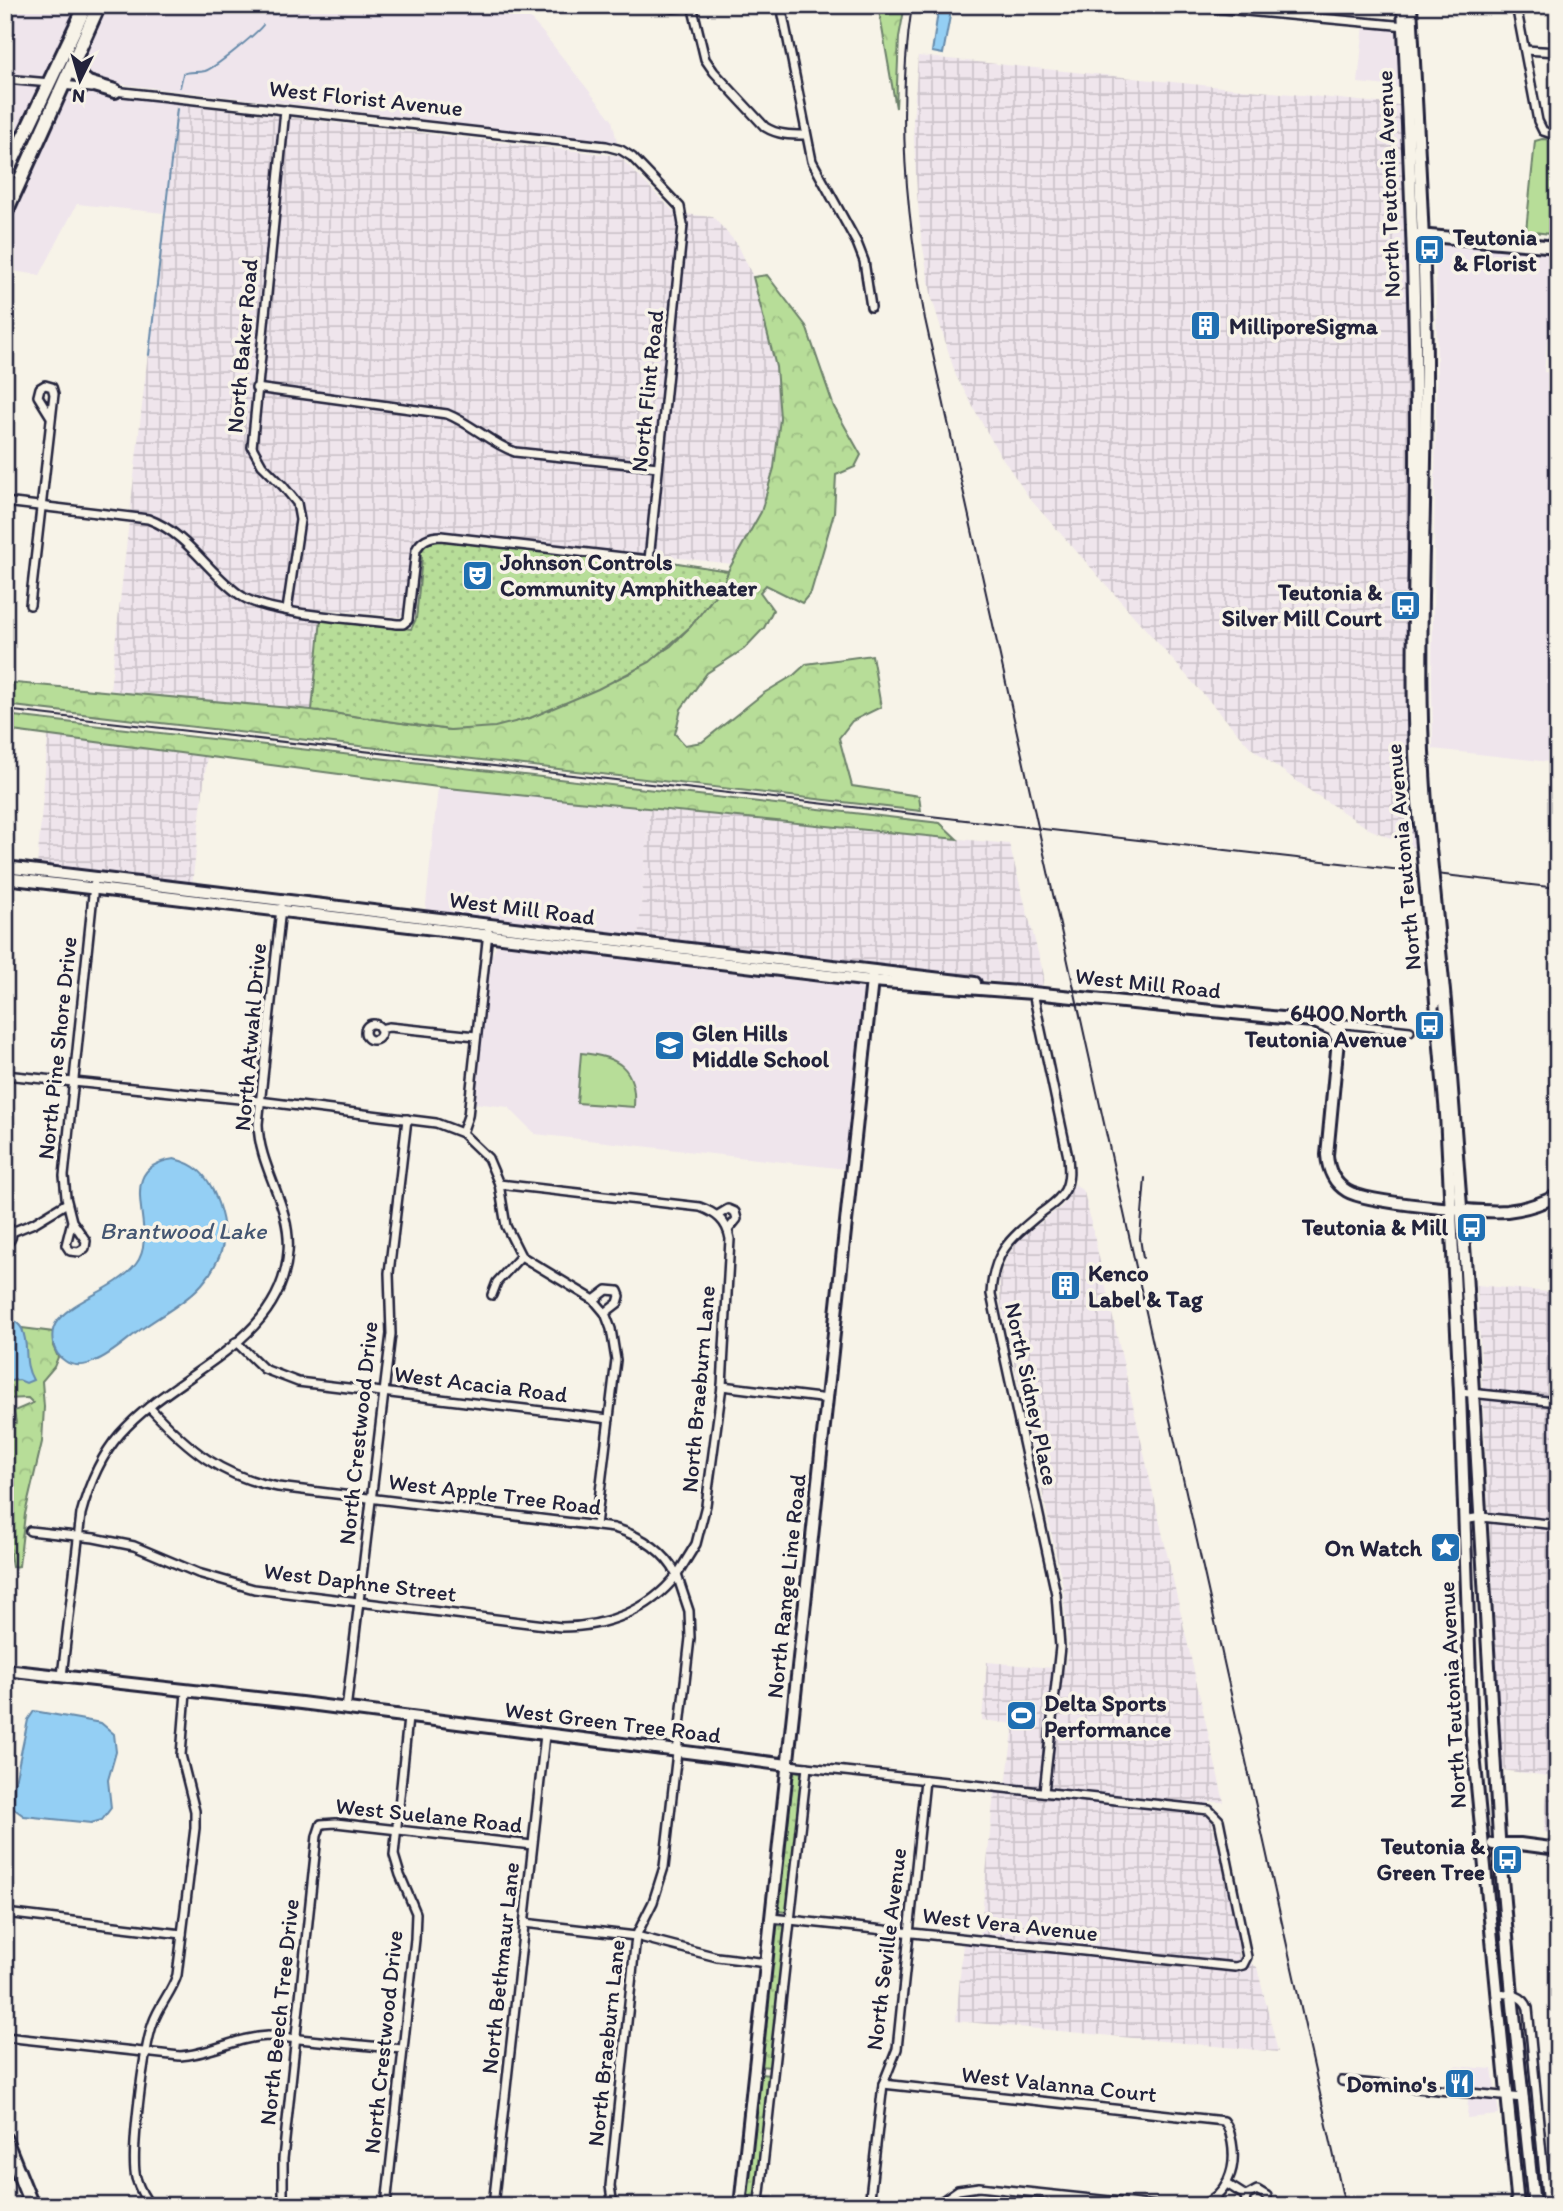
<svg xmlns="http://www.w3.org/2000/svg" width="1563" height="2211" viewBox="0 0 1563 2211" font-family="Itim,sans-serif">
<defs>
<pattern id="industrial-grid" width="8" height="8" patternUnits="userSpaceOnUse" patternTransform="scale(1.75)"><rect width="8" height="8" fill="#efe5ec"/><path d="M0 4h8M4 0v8" fill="none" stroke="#cdc4cb"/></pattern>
<pattern id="forest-crowns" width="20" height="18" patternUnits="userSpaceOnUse" patternTransform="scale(1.75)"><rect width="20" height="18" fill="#b7dd98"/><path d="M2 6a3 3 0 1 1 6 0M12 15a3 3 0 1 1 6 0" fill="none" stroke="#9dbd84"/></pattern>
<pattern id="park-dots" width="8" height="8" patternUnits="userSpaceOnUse" patternTransform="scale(1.75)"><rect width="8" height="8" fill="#b7dd98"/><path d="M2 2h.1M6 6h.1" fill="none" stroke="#9dbd84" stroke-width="1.8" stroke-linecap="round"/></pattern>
</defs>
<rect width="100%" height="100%" fill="#f7f3e8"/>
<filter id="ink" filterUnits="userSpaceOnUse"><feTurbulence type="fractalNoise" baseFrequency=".0143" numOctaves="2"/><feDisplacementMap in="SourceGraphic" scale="14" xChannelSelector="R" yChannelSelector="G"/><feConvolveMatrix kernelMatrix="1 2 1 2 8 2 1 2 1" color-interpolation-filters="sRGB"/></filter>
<g filter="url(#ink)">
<g fill="#efe5ec">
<polygon points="5,5 80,5 5,169"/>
<polygon points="107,5 518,5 544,34 612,120 617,142 93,81 82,71 81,63"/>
<polygon points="1364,24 1403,26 1407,88 1358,83"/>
<polygon points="64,85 115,91 176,104 164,213 77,204 40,275 5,270 5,214"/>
<polygon points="1435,242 1556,255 1544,372 1558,374 1558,763 1433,749 1432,678 1437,355"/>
<polygon points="438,787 650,807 638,939 425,914"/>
<polygon points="497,944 863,988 846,1169 535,1134 508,1107 474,1103 492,955"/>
<polygon points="1454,2066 1492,2069 1499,2115 1467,2118 1468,2098 1451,2096"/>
</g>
<g fill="url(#industrial-grid)">
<polygon points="918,56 1408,106 1422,851 1369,829 1312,792 1251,748 1030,499 997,450 956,376 932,299 921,236 917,193 913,122"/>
<polygon points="176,104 619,156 675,213 713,217 738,245 753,277 776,367 780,418 774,468 761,512 733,564 437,531 429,533 423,535 413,547 405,611 400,617 322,609 312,710 110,690"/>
<polygon points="48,736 207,757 192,885 37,867"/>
<polygon points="650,807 1009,844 1044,975 1042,987 638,939"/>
<polygon points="1075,1184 1084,1192 1224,1802 1209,1802 1206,1816 1212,1821 1239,1941 1239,1957 1257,1967 1278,2052 956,2021 963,1943 979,1945 994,1792 1005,1793 1014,1724 982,1720 987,1662 1065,1669 1068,1648 1063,1586 1001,1304 999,1278 1007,1257 1019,1239 1062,1206"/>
<polygon points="1477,1285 1558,1293 1558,1834 1544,1832 1548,1776 1502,1770"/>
</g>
<g fill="#b7dd98" stroke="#6c806a" stroke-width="2">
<polygon points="1542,139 1558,140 1558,235 1526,231 1535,141"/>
<path d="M581 1053C617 1056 637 1067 634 1107L577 1103Z"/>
</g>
<g fill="url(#forest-crowns)" stroke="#6c806a" stroke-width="2">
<polygon points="878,5 905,5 899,37 896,108"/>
<polygon points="767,275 806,326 834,407 861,455 855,467 836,475 834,513 811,592 802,603 766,585 760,592 773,610 764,628 744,649 707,673 681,709 675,734 685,745 702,742 764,693 794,675 806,664 872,655 881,707 852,721 839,738 852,786 919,796 921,811 5,705 5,682 312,710 450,730 530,718 630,673 671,646 690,627 723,585 728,571 761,512 774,468 780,418 776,367 753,277"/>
<polygon points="5,715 940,823 957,839 438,787 5,730"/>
<path d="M22 1328 53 1332V1346L58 1357 54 1367 42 1381 44 1407 42 1442 25 1514 19 1566 12 1567 8 1541 11 1510 5 1503V1433L16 1423 14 1411 33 1403 28 1398 5 1399V1381L19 1380C28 1361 26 1347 22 1328Z"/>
</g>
<g fill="url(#park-dots)" stroke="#6c806a" stroke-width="2">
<path d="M438 540 664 566 665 561 728 571 723 585 690 627 650 662 598 689 530 718 495 727 450 730 312 710 321 619 411 629 416 619 422 557 418 556C422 547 427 540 438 540Z"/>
<polygon points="794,1771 803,1773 787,1912 777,1911"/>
<polygon points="776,1925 786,1926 770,2067 760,2066"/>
<polygon points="760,2074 770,2075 756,2198 746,2197"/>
</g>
<g fill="#94cff4" stroke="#668aaa" stroke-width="2">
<polygon points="939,5 952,5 943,54 932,52"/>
<path d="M174 1159C196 1164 207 1175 215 1195 223 1215 228 1236 219 1257 215 1266 209 1276 202 1284 186 1302 163 1314 143 1328 127 1339 113 1354 95 1361 86 1366 73 1367 65 1361 52 1353 48 1332 58 1320 78 1297 116 1290 136 1264 162 1231 109 1168 174 1159Z"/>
<path d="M5 1313C10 1319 19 1322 22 1329 30 1347 22 1361 33 1380L26 1383 19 1380 5 1381Z"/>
<polygon points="34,1711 101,1723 114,1734 116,1752 108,1780 111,1808 102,1820 91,1823 24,1816 13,1808 14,1786 28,1720"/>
</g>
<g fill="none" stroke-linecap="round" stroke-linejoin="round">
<g stroke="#668aaa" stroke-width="2">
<polyline points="274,14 281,11 284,5"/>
<path d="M180 87 183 74C190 71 197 73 205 71 215 68 256 34 263 25"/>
<polyline points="149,355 177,109"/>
</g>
<defs>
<g id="street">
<polyline points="656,5 673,8 692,6"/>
<path d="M692 5 705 59 714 72 765 127C778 135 790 135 805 135"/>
<polyline points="781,5 812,161 857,243 864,261 871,307"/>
<polyline points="1183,5 1406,26"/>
<polyline points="1516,5 1538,121 1543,131 1558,136"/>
<polyline points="1525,50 1558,52"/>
<polyline points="5,79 50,83"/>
<polyline points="62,85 92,88"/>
<polyline points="285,110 252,447 262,465 283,486 297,503 300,520 287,610"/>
<path d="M256 388 447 414C472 424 490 443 515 452L658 467"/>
<path d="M5 502 148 519C189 534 208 574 243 597 272 615 360 619 397 624H403L408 620 416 550C421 540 429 536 441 536L649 560 683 225 680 207 632 157 621 150 606 146 114 91"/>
<polyline points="30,605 54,394 52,387 45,385 40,388 38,396 51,417"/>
<path d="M1033 993 1068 1157C1069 1168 1070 1180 1065 1190 1060 1200 1050 1206 1041 1213 1010 1239 993 1252 991 1294L1056 1594 1060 1647 1044 1792"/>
<circle cx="373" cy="1032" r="8"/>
<polyline points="380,1029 389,1027 476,1036"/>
<polyline points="1333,1030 1346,1024 1410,1031"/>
<polyline points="5,1075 259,1101 436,1123 462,1133 488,1158 499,1184 506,1226 521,1256 594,1300 605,1313 611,1329 616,1360 596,1525"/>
<polyline points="462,1133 468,1116 488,932"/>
<path d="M499 1184 700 1207C716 1213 727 1221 730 1239L722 1386 706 1505 696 1544 677 1575 689 1611 690 1638 664 1867 653 1902 636 1936 610 2186 613 2206"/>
<polyline points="718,1215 728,1209 735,1212 737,1219 728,1230"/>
<polyline points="72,1221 66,1245 70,1251 79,1252 85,1248 86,1241 72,1221 66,1197 64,1176 94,885"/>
<path d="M5 1224C14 1230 14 1239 5 1244"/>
<polyline points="12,1232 34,1223 67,1203"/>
<polyline points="492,1295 497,1282 521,1256"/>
<polyline points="594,1300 607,1290 618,1291 620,1296 618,1303 605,1313"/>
<polyline points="236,1342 264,1369 298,1382 609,1419"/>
<polyline points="722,1386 828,1399"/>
<polyline points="1460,1392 1558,1402"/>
<polyline points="1464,1520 1481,1517 1558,1525"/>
<path d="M30 1531 94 1538 134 1546 198 1573 254 1589 561 1627C606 1627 649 1611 677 1575 664 1550 641 1536 614 1528L278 1487C221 1477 188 1449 149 1407"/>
<path d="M62 1676 81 1514C89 1484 100 1457 120 1434 174 1372 281 1345 288 1252 292 1206 259 1169 258 1124L281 908"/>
<polyline points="346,1710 391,1334 389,1273 407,1119"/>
<polyline points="5,1913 182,1934"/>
<polyline points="771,1918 1235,1967 1243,1965 1247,1957 1219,1820 1209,1810 788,1765"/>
<polyline points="524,1923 636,1936 717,1957 767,1963"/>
<path d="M1496 1993C1509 1994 1523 1994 1528 2008L1547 2206"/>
<path d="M5 2037 180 2056C211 2054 237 2037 268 2036L402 2049"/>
<polyline points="1342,2081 1523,2098"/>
<path d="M883 2084 1224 2121C1229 2128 1230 2133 1232 2142 1237 2170 1227 2194 1200 2206"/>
<polyline points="1227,2184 1246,2196"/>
<polyline points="740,2200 791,2206"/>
<polyline points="759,2202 807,1767"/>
<path d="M151 2206C144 2198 139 2188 136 2178 130 2154 144 2047 153 2023 159 2005 172 1992 177 1975L195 1828V1811L181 1755 186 1692"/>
<polyline points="283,2206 283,2159 317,1836 321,1824 336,1823 532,1845"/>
<polyline points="386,2206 415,1939 416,1913 400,1875 394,1855 408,1718"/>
<polyline points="493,2206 545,1735"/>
<polyline points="869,2206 883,2084 897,2049 925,1780"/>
<polyline points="935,2206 958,2190 979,2187 1157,2206"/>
<polyline points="1245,2206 1246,2196 1257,2190 1267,2196 1268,2206"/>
</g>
<g id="secondary">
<path d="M1403 5C1409 150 1416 294 1416 439 1417 571 1407 703 1421 835"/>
<path d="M1411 5C1417 123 1425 242 1426 360 1427 520 1413 679 1429 838"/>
<polyline points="1418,235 1558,247"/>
<polyline points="5,867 975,983"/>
<path d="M5 878 872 981 1033 993 1312 1021 1333 1030 1338 1040 1327 1155C1328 1169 1334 1183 1347 1191 1366 1203 1482 1213 1507 1211 1525 1209 1541 1204 1558 1195"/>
<polyline points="1436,1002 1446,1114 1460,1392 1472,1734 1518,2206"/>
<polyline points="1446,1012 1466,1272 1500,1855 1512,1995 1534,2206"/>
<polyline points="5,1670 301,1703 788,1765"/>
<polyline points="1493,1844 1520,1844 1558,1849"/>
<polyline points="740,2206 873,971"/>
</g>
<g id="primary">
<polyline points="71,69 88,83 115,91"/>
<polyline points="5,176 86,5"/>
<polyline points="5,214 99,5"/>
<polyline points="5,2139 32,2206"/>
<polyline points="5,2179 16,2206"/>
</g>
</defs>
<use href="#street" stroke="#22223b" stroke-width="12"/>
<use href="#secondary" stroke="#22223b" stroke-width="16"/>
<use href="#primary" stroke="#22223b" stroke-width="18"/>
<use href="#street" stroke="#f7f3e8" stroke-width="7"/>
<use href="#secondary" stroke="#f7f3e8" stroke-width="10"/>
<use href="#primary" stroke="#f7f3e8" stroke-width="12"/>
<g stroke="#22223b" stroke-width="2">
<path d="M912 5C896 113 906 212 925 319L1345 2206"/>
<polyline points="5,710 1558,888"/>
<polyline points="1143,1258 1140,1238 1145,1178"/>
</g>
<defs>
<g id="secondary-bridge">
<polyline points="1421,835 1436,1002"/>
<polyline points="1429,838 1446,1012"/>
</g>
</defs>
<use href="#secondary-bridge" stroke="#22223b" stroke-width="16" stroke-linecap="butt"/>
<use href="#secondary-bridge" stroke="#f7f3e8" stroke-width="10"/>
</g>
</g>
<defs>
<symbol id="bus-square" viewBox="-11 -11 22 22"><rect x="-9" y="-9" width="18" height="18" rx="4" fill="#1f6fb2" stroke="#f7f3e8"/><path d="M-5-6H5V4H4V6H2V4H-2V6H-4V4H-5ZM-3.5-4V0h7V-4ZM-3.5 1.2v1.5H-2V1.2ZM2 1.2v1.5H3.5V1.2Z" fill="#fff"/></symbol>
<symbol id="building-square" viewBox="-11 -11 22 22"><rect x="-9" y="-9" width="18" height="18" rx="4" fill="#1f6fb2" stroke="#f7f3e8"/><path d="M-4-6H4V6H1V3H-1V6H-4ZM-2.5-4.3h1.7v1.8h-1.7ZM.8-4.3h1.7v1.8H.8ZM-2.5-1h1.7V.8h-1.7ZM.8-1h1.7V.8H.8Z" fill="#fff"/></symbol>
<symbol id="theatre-square" viewBox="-11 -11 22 22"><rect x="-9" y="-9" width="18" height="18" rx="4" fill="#1f6fb2" stroke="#f7f3e8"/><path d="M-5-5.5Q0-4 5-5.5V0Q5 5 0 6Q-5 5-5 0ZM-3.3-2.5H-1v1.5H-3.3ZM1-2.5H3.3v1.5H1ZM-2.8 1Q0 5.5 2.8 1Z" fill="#fff"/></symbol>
<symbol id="school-square" viewBox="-11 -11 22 22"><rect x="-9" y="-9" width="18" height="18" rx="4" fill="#1f6fb2" stroke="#f7f3e8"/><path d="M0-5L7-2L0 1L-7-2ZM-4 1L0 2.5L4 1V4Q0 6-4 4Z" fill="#fff"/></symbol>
<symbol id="sight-square" viewBox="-11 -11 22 22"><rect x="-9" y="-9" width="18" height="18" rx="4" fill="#1f6fb2" stroke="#f7f3e8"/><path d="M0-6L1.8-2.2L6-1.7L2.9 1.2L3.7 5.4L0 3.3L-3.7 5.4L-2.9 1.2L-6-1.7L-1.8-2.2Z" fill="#fff"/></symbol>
<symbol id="stadium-square" viewBox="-11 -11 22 22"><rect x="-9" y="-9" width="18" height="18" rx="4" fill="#1f6fb2" stroke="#f7f3e8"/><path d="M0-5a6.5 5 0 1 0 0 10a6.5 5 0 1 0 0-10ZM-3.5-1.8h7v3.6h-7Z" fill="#fff"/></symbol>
<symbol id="restaurant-square" viewBox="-11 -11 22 22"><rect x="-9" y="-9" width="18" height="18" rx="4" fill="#1f6fb2" stroke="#f7f3e8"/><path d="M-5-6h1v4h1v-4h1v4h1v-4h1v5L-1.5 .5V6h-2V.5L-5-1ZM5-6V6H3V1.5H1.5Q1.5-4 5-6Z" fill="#fff"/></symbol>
</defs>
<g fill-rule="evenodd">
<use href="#bus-square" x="1412" y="232" width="35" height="35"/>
<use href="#building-square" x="1188" y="308" width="35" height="35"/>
<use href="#theatre-square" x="460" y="558" width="35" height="35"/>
<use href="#bus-square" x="1388" y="588" width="35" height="35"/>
<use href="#bus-square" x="1412" y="1008" width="35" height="35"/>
<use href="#school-square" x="652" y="1028" width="35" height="35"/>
<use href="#bus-square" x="1454" y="1210" width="35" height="35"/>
<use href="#building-square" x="1048" y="1268" width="35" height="35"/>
<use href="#sight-square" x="1428" y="1530" width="35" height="35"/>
<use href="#stadium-square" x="1004" y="1698" width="35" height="35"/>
<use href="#bus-square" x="1490" y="1842" width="35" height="35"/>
<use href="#restaurant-square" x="1442" y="2066" width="35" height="35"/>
</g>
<g text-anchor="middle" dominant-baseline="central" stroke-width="7" stroke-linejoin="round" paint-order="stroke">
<g font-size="23" fill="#22223b" stroke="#f7f3e8">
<text transform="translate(366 98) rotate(6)">West Florist Avenue</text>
<text transform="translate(1388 184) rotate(-92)">North Teutonia Avenue</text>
<text transform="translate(242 346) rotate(-85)">North Baker Road</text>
<text transform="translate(647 391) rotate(-84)">North Flint Road</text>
<text transform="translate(1403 857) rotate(-95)">North Teutonia Avenue</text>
<text transform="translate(522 908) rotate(7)">West Mill Road</text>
<text transform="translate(1148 983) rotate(6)">West Mill Road</text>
<text transform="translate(250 1037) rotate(-85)">North Atwahl Drive</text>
<text transform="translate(57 1048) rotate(-84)">North Pine Shore Drive</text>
<text transform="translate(481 1384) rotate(7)">West Acacia Road</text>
<text transform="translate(698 1389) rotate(-85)">North Braeburn Lane</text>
<text transform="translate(1032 1394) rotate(78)">North Sidney Place</text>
<text transform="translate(358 1433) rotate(-84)">North Crestwood Drive</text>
<text transform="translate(495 1494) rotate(7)">West Apple Tree Road</text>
<text transform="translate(360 1582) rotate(7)">West Daphne Street</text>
<text transform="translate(786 1586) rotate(-84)">North Range Line Road</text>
<text transform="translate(1452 1695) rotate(-93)">North Teutonia Avenue</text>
<text transform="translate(613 1722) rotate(7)">West Green Tree Road</text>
<text transform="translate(429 1815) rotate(6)">West Suelane Road</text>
<text transform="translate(1010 1924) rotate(6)">West Vera Avenue</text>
<text transform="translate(886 1949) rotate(-83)">North Seville Avenue</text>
<text transform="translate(500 1968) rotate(-84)">North Bethmaur Lane</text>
<text transform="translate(279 2012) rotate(-84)">North Beech Tree Drive</text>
<text transform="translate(383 2042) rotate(-84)">North Crestwood Drive</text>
<text transform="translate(606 2043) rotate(-84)">North Braeburn Lane</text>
<text transform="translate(1059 2084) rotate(6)">West Valanna Court</text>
</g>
<g font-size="23" font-weight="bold" fill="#22223b" stroke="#f7f3e8" text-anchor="start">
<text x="1453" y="237">Teutonia<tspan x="1453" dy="26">&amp; Florist</tspan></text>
<text x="1229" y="326">MilliporeSigma</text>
<text x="500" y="562">Johnson Controls<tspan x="500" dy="26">Community Amphitheater</tspan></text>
<text x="1382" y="592" text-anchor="end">Teutonia &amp;<tspan x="1382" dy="26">Silver Mill Court</tspan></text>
<text x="1407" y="1013" text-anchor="end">6400 North<tspan x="1407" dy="26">Teutonia Avenue</tspan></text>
<text x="692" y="1033">Glen Hills<tspan x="692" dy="26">Middle School</tspan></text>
<text x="1448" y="1227" text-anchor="end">Teutonia &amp; Mill</text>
<text x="1088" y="1273">Kenco<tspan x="1088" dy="26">Label &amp; Tag</tspan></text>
<text x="1422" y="1548" text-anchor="end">On Watch</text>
<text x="1044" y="1703">Delta Sports<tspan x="1044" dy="26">Performance</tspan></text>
<text x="1485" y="1846" text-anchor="end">Teutonia &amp;<tspan x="1485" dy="26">Green Tree</tspan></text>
<text x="1437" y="2084" text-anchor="end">Domino's</text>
</g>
<g font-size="24" font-style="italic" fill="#445672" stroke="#f7f3e8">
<text x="183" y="1230">Brantwood Lake</text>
</g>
</g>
<rect width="1563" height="2211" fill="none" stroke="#f7f3e8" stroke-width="28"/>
<rect x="14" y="14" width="1535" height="2183" fill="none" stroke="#22223b" stroke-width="2.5" filter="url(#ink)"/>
<g transform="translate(80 80) rotate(185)" stroke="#f7f3e8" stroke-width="5" paint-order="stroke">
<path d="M0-5L12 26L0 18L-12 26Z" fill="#22223b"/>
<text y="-10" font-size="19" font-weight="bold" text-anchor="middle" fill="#22223b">N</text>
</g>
</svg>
